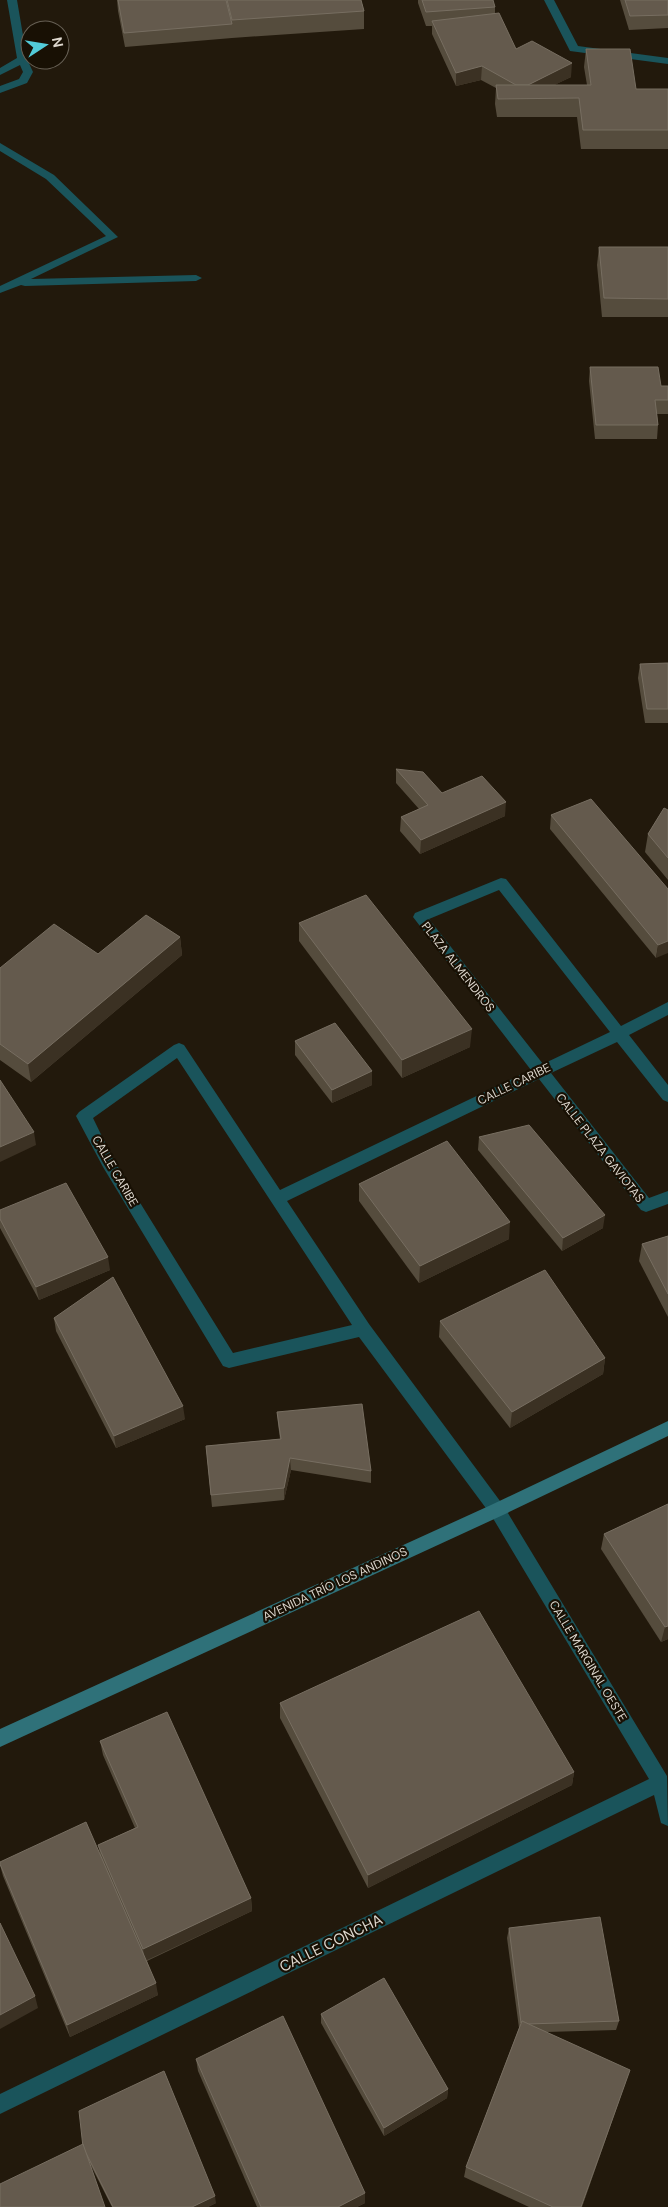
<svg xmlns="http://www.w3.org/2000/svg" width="668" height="2207" viewBox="0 0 668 2207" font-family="'DM Sans',sans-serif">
<rect width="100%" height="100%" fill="#22190c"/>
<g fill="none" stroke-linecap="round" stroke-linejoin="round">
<g fill="#1a545b" fill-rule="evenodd">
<polygon points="7,0 17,0 27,59 33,72 27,83 0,93 0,86 19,79 23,72 20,65 0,75 0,68 17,58"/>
<polygon points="0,143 54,175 118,237 31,279 196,275 202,278 196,281 25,286 21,285 0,293 0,286 106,236 46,179 0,151"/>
</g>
<g fill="#1a545b" fill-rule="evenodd">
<polygon points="544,0 554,0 578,46 668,58 668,64 570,51"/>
<path d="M501 878 506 879 621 1026 668 1002V1015L629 1035 668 1085V1102L663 1100 617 1042 551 1073 649 1198 668 1191V1204L646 1212 641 1210 539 1079 287 1201 369 1324 503 1505 667 1776 668 1826 661 1823 654 1795 0 2114V2094L649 1779 491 1515 359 1337 229 1368 223 1366 103 1167 76 1116 79 1112 174 1045 179 1043 184 1045 280 1190 531 1070 413 917 415 913ZM499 890 610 1032 543 1064 429 919ZM177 1058 352 1325 233 1353 113 1159 93 1118Z"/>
</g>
<polygon fill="#2f7179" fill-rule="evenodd" points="668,1421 668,1436 503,1515 0,1747 0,1729 491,1505"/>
</g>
<g fill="#554c3d">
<polygon points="117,0 361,0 364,11 364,29 232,38 125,47 118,11"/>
<polygon points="418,0 493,0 495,7 495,14 516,49 571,77 554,85 587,85 584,67 586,49 636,89 668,89 668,149 581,149 577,117 497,117 495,104 496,88 481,80 456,86 432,34 432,26 426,26 418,3"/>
<polygon points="620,0 668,0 668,28 629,30"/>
<polygon points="599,247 668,247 668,317 602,317 597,265"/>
<polygon points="590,367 661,386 668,386 668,414 657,414 658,425 657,439 595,439 589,381"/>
<polygon points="668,663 668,723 645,723 638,678 640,664"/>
<polygon points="396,769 442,793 505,816 420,854 400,831 401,817 419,809 396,783"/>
<polygon points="668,810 668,880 645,852 648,834"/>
<polygon points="551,815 668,889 656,958 550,829"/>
<polygon points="299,923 470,1047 402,1078 299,941"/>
<polygon points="180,937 182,955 31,1082 0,1060 0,968 98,954"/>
<polygon points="295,1041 372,1071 372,1085 332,1103 295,1055"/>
<polygon points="479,1137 603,1228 562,1251 478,1150"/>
<polygon points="359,1184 509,1239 419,1283 359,1201"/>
<polygon points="0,1210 110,1270 39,1300 0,1228"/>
<polygon points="668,1236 668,1317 639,1261 642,1244"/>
<polygon points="54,1318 185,1419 116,1448 56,1331"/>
<polygon points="440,1321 605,1358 603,1374 510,1428 439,1337"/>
<polygon points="277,1412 371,1471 371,1483 291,1470 284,1500 212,1507 206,1446 280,1439 278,1424"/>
<polygon points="668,1504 668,1639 661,1642 601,1549 604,1534"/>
<polygon points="280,1703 574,1772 572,1785 368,1888 280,1718"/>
<polygon points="100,1741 251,1898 252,1911 147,1961 158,1995 70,2037 3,1876 0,1865 100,1854 98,1845 135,1828 103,1755"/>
<polygon points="509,1928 619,2021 616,2030 546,2032 626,2081 582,2207 529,2207 464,2177 466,2167 519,2028 507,1938"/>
<polygon points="321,2014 448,2089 447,2098 384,2136 321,2023"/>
<polygon points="196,2059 365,2203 357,2207 257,2207 198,2071"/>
<polygon points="83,2144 216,2203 208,2207 112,2207 88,2160"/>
</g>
<g fill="#3b3123">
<polygon points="572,63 571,77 528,98 521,89"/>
<polygon points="482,66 481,80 456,86 456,73"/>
<polygon points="506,802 505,816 420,854 421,840"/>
<polygon points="180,937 182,955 31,1082 28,1064"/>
<polygon points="668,941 668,953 656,958 658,945"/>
<polygon points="472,1029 470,1047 402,1078 402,1060"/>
<polygon points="372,1071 372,1085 332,1103 332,1090"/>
<polygon points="34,1132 36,1145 0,1162 0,1147"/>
<polygon points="605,1215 603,1228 562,1251 563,1238"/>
<polygon points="510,1222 509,1239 419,1283 420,1266"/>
<polygon points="108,1257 110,1270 39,1300 36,1287"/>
<polygon points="605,1358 603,1374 510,1428 512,1412"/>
<polygon points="183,1406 185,1419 116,1448 114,1436"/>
<polygon points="290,1458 291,1470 284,1500 284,1488"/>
<polygon points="668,1626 668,1639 661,1642 665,1627"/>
<polygon points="574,1772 572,1785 368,1888 368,1875"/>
<polygon points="251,1898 252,1911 145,1961 143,1949"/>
<polygon points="156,1983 158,1995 70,2037 67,2025"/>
<polygon points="35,1996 38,2008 0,2029 0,2015"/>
<polygon points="630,2070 582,2207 581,2207"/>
<polygon points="448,2089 447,2098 384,2136 384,2128"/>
<polygon points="365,2193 365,2203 357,2207 338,2207"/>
<polygon points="215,2196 216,2203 208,2207 192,2207"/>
</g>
<g fill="#645a4d" stroke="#776e61">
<polygon points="118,0 226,0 232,24 124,33"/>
<polygon points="227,0 361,0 364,11 232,20"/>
<polygon points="422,0 493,0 495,7 426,12"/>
<polygon points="625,0 668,0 668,15 630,16"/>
<polygon points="499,13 516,49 532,41 572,63 528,85 516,85 482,66 456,73 432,21"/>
<polygon points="586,49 630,49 636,89 668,89 668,130 583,130 579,98 498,99 496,85 591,85"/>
<polygon points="599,247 668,247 668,299 604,298"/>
<polygon points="590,367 658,367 661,386 668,386 668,400 655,400 658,425 596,425"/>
<polygon points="668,663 668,709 647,709 640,664"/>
<polygon points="396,769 423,772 442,793 482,776 506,802 421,840 401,817 428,805"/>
<polygon points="591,799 668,889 668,941 658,945 551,815"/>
<polygon points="664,808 668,810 668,858 648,834"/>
<polygon points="366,895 472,1029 402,1060 299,923"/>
<polygon points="146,915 180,937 28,1064 0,1044 0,968 54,924 98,954"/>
<polygon points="335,1023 372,1071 332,1090 295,1041"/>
<polygon points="0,1080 34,1132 0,1147"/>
<polygon points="529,1125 605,1215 563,1238 479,1137"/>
<polygon points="447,1141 510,1222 420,1266 359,1184"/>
<polygon points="66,1183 108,1257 36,1287 0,1219 0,1210"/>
<polygon points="668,1236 668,1294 642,1244"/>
<polygon points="545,1270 605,1358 512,1412 440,1321"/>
<polygon points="113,1277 183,1406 114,1436 54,1318"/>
<polygon points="362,1404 371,1471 290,1458 284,1488 211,1495 206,1446 281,1439 277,1412"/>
<polygon points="668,1504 668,1626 665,1627 604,1534"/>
<polygon points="479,1611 574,1772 368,1875 280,1703"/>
<polygon points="167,1712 251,1898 143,1949 98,1845 138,1827 100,1741"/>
<polygon points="86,1822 156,1983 67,2025 0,1864 0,1862"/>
<polygon points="600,1917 619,2021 528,2024 522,2021 521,2023 509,1928"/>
<polygon points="0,1923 35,1996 0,2015"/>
<polygon points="384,1978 448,2089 384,2128 321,2014"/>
<polygon points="283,2016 365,2193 338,2207 261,2207 196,2059"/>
<polygon points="522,2021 630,2070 581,2207 553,2207 466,2167"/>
<polygon points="164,2071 215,2196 192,2207 113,2207 83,2147 79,2111"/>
<polygon points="83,2144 105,2207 0,2207 0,2184"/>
</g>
<g text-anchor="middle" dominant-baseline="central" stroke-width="4.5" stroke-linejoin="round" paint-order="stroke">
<g font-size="12" fill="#ddd7ce" stroke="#181004">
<text transform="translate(458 967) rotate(52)">PLAZA ALMENDROS</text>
<text transform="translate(514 1084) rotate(-26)">CALLE CARIBE</text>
<text transform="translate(600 1148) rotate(52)">CALLE PLAZA GAVIOTAS</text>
<text transform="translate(115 1171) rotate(60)">CALLE CARIBE</text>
<text transform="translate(335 1584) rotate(-25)">AVENIDA TRÍO LOS ANDINOS</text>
<text transform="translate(588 1661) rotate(59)">CALLE MARGINAL OESTE</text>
</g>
<g font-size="15" fill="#ddd7ce" stroke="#181004">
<text transform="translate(331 1943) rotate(-26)">CALLE CONCHA</text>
</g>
</g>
<g transform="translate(45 45) rotate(78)"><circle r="24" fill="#181004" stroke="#676055"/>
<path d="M0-4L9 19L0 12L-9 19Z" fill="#52cbd9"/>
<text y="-8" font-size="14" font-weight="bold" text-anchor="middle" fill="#ddd7ce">N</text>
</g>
</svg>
